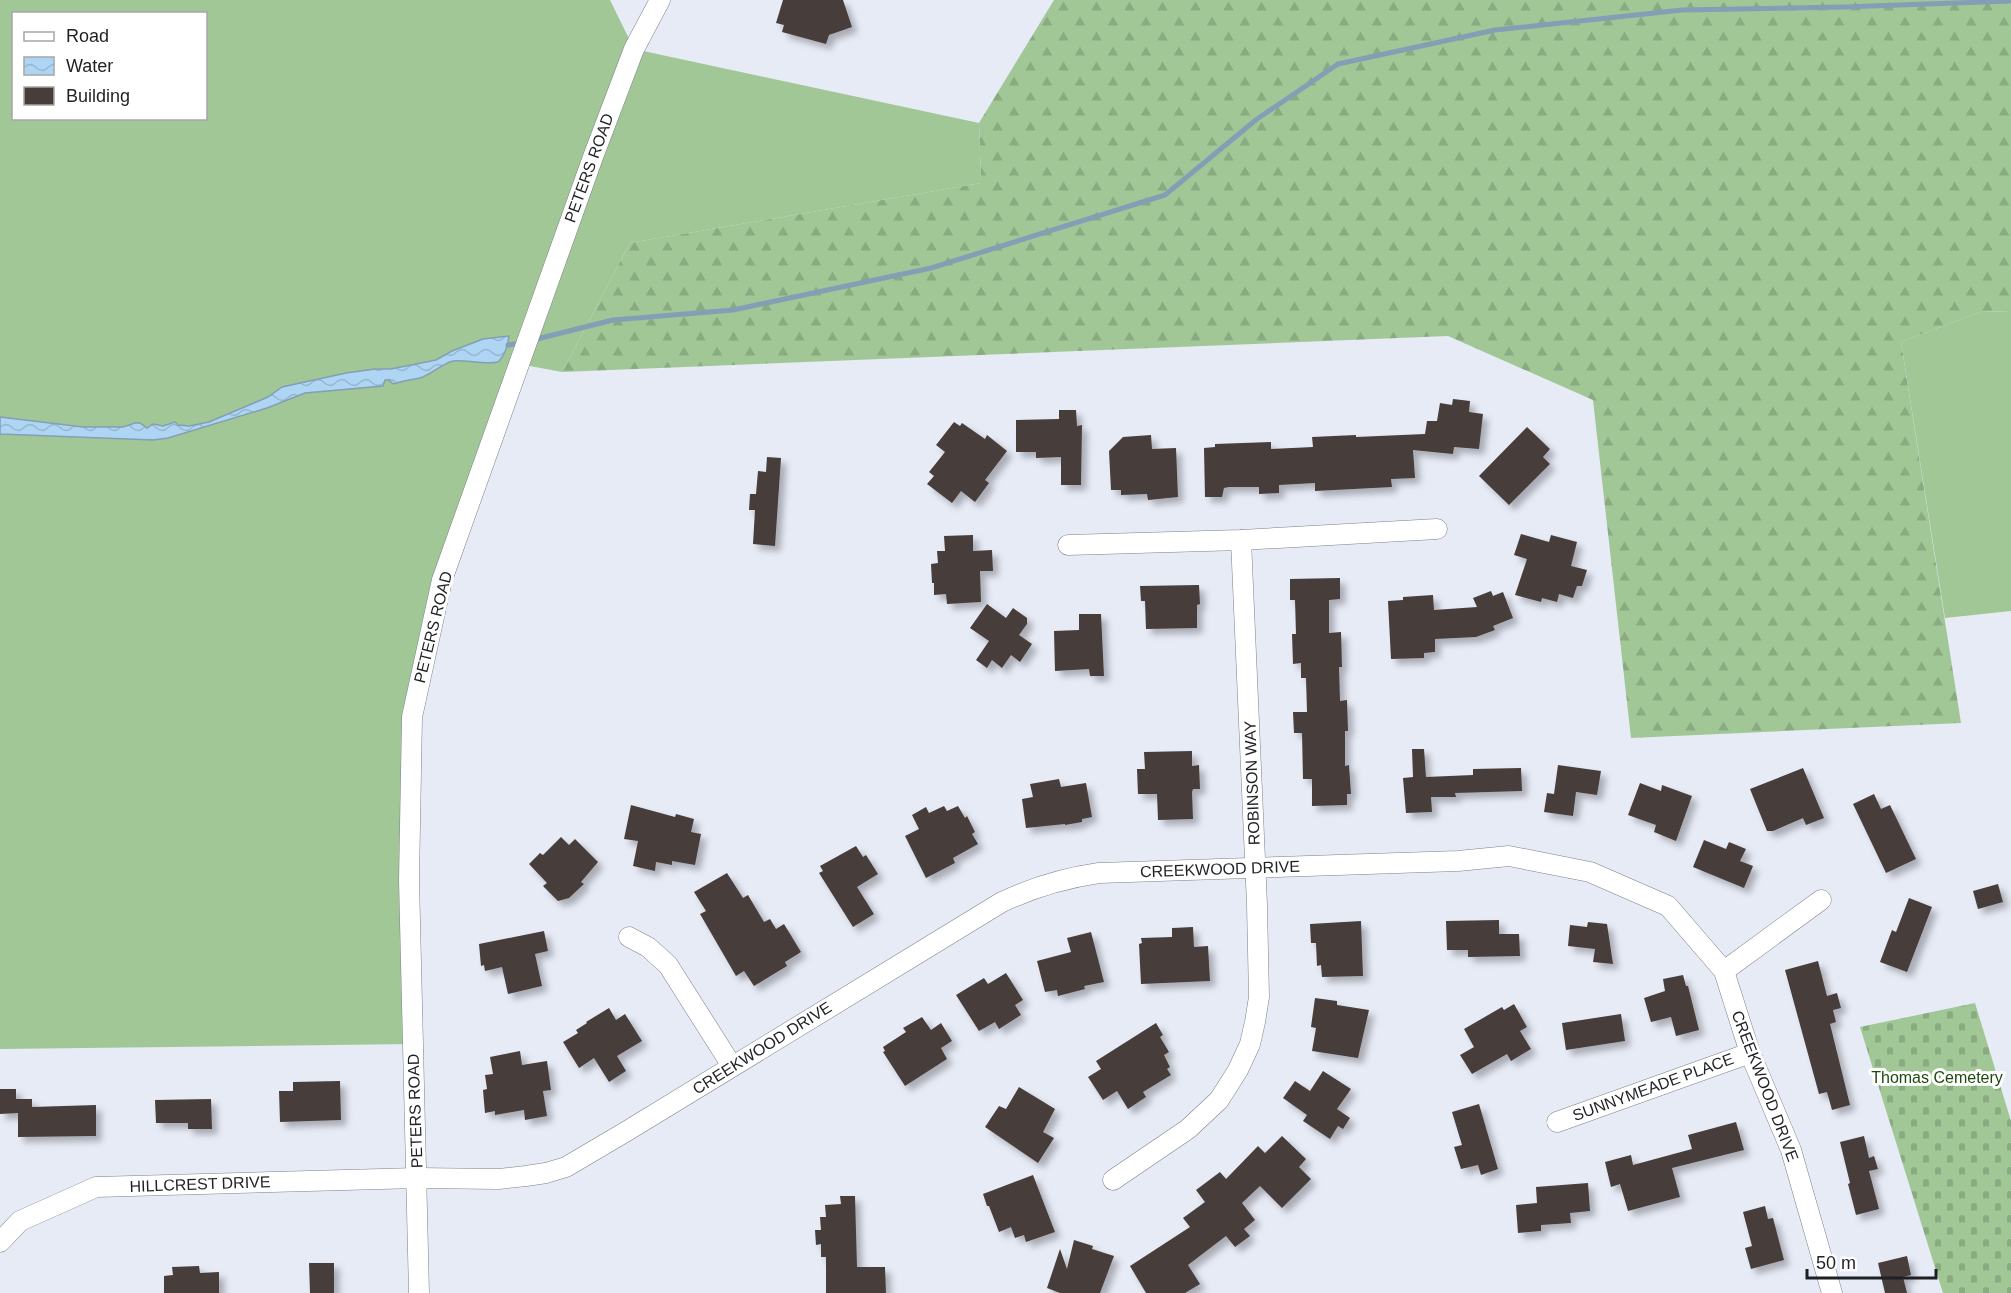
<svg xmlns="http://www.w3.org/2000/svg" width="2011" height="1293" viewBox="0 0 2011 1293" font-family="Arial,sans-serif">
<defs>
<pattern id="forest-firs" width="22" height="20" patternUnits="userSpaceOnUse" patternTransform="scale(1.5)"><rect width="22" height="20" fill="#a1c796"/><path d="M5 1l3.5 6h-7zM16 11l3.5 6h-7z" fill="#8aab81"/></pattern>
<pattern id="cemetery-stones" width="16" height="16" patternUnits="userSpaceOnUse" patternTransform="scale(1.5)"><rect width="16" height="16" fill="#a1c796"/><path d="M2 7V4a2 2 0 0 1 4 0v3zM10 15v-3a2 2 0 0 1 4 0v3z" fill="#8aab81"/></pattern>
<pattern id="water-waves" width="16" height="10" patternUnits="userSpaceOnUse" patternTransform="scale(1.5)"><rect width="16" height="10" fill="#aed6f4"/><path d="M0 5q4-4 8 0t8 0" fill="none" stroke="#95b7d1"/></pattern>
<filter id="shadow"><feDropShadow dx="5.5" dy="5.5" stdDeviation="3" flood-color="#0004"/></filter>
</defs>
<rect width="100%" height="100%" fill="#e7ebf6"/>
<g fill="#a1c796" fill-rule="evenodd">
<path d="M0 0H610L634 49 979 123 981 183 630 243 562 372 519 364 442 580 412 717 413 1044 0 1049ZM14 14H206V118H14Z"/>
<polygon points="2011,311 2011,611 1945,618 1901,342 1980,312"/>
</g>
<polygon fill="url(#forest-firs)" points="1054,0 2011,0 2011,311 1980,312 1901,342 1961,723 1631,738 1593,400 1448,336 562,372 630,243 981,183 979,123"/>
<polygon fill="url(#cemetery-stones)" points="1975,1003 2011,1121 2011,1293 1943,1293 1860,1027"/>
<path fill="url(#water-waves)" stroke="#839fb5" stroke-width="1.5" d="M509 336C508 344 505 355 499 361 494 366 462 359 453 361 445 362 430 375 420 378 411 380 402 381 393 384L389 380H385L383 386 305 393 267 408 168 438 153 440 0 434V417L83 427H123L135 423H140L147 428 153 424 163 426 175 422 178 425 189 426 209 422 268 397 282 387 346 373 375 369H391L436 360 452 351 483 339Z"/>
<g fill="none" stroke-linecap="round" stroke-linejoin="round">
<g stroke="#839fb5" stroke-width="5">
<polyline points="533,340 613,320 733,310 931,268 1165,195 1257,119 1338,64 1495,30 1682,10 1844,7 2011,1"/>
<polyline points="508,345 521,343"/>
</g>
</g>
<g fill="#473d3b" filter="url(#shadow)">
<polygon points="783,0 843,0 852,27 829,35 826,44 782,32 784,25 776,23"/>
<polygon points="1453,399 1470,401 1469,412 1483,414 1479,449 1454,447 1453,454 1413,450 1415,478 1391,479 1392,487 1315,491 1315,483 1279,485 1279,493 1259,494 1259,487 1229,487 1224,488 1222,497 1205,497 1204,448 1215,447 1215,444 1271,442 1271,449 1313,447 1312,437 1356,435 1356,437 1425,434 1427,421 1437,421 1440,403 1452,405"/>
<polygon points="1059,410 1076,410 1077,426 1082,425 1081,485 1061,485 1061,457 1036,458 1036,452 1016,452 1016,420 1059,419"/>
<polygon points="954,422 960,426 962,423 985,439 987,435 1007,451 985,480 989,483 975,502 961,491 952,503 927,484 934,476 929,472 945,452 936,445"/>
<polygon points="1527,427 1550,449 1543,457 1550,464 1509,505 1479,476"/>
<polygon points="1151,435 1152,449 1176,448 1178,497 1148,500 1147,494 1121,495 1121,490 1111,490 1109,451 1123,437"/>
<polygon points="767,457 781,458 775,546 753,544 755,510 749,510 750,494 756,494 758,471 766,472"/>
<polygon points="1521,534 1549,542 1551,535 1577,542 1571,566 1587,570 1582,586 1577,586 1573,598 1559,594 1557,602 1542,598 1541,602 1515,595 1527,559 1514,555"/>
<polygon points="973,535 973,551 992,550 993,571 980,571 981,602 947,604 946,594 934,595 934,583 932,583 931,564 938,563 937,551 945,551 944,536"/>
<polygon points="1340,578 1340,599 1329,600 1329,633 1341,632 1342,667 1339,667 1340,701 1347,700 1348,731 1345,731 1345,766 1349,765 1351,794 1347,794 1347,805 1312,806 1312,779 1303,779 1302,733 1294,733 1293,712 1307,712 1306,678 1301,678 1301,663 1293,664 1292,634 1296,634 1295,600 1290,600 1290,579"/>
<polygon points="1199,585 1200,604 1197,605 1197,628 1146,629 1145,601 1141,601 1140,586"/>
<polygon points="1491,591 1493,596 1503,592 1513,618 1493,626 1495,630 1476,637 1435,639 1435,652 1424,653 1424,658 1391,659 1388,601 1403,600 1403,597 1433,595 1434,610 1477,607 1473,598"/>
<polygon points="987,604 1006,618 1013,608 1027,618 1027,624 1019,635 1032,644 1020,662 1011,655 1002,668 992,660 987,668 976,660 989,641 970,628"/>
<polygon points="1079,614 1101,614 1104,676 1090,676 1089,669 1055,671 1054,631 1079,630"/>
<polygon points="1412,749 1424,749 1426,777 1473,775 1473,769 1521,768 1522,791 1455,793 1456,797 1431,797 1432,812 1406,813 1403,778 1413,777"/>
<polygon points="1192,751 1192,766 1199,765 1200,789 1193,789 1192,792 1193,819 1158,820 1157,794 1138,794 1137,769 1145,769 1144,752"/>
<polygon points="1558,765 1601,771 1597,795 1576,792 1573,816 1544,812 1547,793 1554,794"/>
<polygon points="1803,768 1824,818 1806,825 1803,818 1773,831 1767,831 1750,789"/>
<polygon points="1059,779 1061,787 1086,783 1092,817 1082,819 1082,822 1065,825 1065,824 1026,828 1022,799 1033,797 1030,784"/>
<polygon points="1640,783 1661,791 1662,785 1692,796 1676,841 1654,832 1656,825 1628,815"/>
<polygon points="1874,794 1881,809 1890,805 1916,859 1886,873 1853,804"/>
<polygon points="631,805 675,817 676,814 694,819 691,832 701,834 695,865 672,861 672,865 656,862 655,871 633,866 638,841 624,839"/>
<polygon points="944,806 947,811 958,806 965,818 967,816 975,832 972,834 978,844 953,858 955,863 926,878 905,836 919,829 912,815 926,807 929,813"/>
<polygon points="561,837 569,845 575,839 598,862 581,882 584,884 569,898 558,901 543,886 547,883 529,864 540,853 543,855"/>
<polygon points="1704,840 1726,849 1729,842 1746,849 1740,861 1753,866 1744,888 1693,867"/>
<polygon points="856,846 863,857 866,855 878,874 857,887 874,914 853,927 819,873 823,871 820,866"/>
<polygon points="727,873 743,898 748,895 764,922 770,919 776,929 784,924 801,952 785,962 787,966 754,986 744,971 736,976 700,914 706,911 694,892"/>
<polygon points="1998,884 2003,902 1978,909 1973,891"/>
<polygon points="1909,898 1932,907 1907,972 1880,962 1892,930 1896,932"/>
<polygon points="1499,920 1499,934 1519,934 1520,956 1468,957 1468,950 1447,950 1446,921"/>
<polygon points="1361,921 1363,976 1322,977 1321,965 1317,966 1316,943 1311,943 1310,924"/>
<polygon points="1588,922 1607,924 1613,964 1593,962 1595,949 1568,946 1570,925 1587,927"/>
<polygon points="1193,927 1194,947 1208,946 1210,981 1141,984 1139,944 1142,943 1141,938 1172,937 1172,928"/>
<polygon points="544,931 548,951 535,954 542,986 508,994 502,967 485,971 484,965 481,966 479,944"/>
<polygon points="1091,932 1104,982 1084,986 1085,989 1058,996 1057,990 1045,992 1037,961 1071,952 1067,938"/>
<polygon points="1818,961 1827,996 1837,993 1841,1008 1833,1010 1836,1022 1830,1024 1850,1105 1832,1110 1827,1092 1819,1094 1785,970"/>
<polygon points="1006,973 1023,1000 1015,1005 1021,1015 999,1029 995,1022 979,1031 956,995 984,978 988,984"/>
<polygon points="1683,975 1686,986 1688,986 1699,1030 1676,1036 1671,1017 1651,1022 1644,998 1665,991 1663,979"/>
<polygon points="1315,998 1337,1001 1337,1005 1369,1010 1358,1058 1312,1051 1316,1028 1311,1027"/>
<polygon points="1514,1004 1527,1027 1520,1031 1531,1049 1511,1061 1507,1054 1472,1074 1460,1055 1474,1047 1464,1029 1502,1007 1504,1010"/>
<polygon points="609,1008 616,1020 625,1014 642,1041 617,1056 626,1071 609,1082 594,1058 579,1068 563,1042 578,1033 576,1030 587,1023 586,1022"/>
<polygon points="1621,1014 1625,1041 1566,1050 1562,1023"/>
<polygon points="922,1017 931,1030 941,1023 952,1041 941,1048 947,1059 905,1086 883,1052 885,1051 883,1047 906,1032 903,1028"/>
<polygon points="1156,1023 1163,1035 1160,1037 1169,1052 1164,1055 1170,1067 1167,1069 1171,1075 1143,1092 1146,1097 1128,1109 1117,1091 1103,1100 1088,1077 1101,1069 1096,1061"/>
<polygon points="520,1051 522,1065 547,1061 551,1090 543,1091 547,1116 525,1120 524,1110 495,1115 495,1111 485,1113 483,1090 487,1089 485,1075 493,1074 490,1057"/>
<polygon points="1323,1071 1351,1089 1337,1109 1350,1118 1343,1129 1338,1126 1330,1139 1303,1121 1307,1115 1283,1098 1295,1081 1310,1091"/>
<polygon points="340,1081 341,1120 280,1122 279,1091 293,1091 293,1082"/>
<polygon points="1019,1087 1055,1109 1043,1132 1054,1138 1038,1163 985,1127 999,1106 1006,1109"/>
<polygon points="0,1089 16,1089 16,1099 32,1099 32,1107 96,1105 96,1136 18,1137 18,1113 0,1114"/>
<polygon points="211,1099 212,1129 188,1129 188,1123 156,1123 155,1100"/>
<polygon points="1479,1104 1498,1169 1481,1175 1478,1165 1461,1169 1454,1147 1462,1145 1452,1112"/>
<polygon points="1736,1122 1744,1150 1672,1168 1680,1197 1628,1211 1620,1184 1611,1187 1605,1162 1631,1155 1633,1165 1692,1149 1688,1135"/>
<polygon points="1282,1136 1306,1159 1299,1167 1311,1179 1282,1208 1260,1186 1242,1203 1255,1220 1244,1229 1250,1236 1235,1247 1226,1236 1188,1265 1200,1284 1185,1293 1146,1293 1130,1266 1190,1227 1183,1218 1205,1202 1196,1190 1220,1172 1226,1179 1258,1146 1265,1153"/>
<polygon points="1864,1136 1869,1158 1874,1156 1878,1169 1869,1171 1879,1209 1856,1215 1848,1184 1850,1183 1840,1142"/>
<polygon points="1033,1175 1055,1232 1026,1242 1024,1235 1015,1238 1011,1227 999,1232 989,1206 987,1206 983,1194"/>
<polygon points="1588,1183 1590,1211 1570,1213 1571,1223 1541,1225 1541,1231 1518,1233 1516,1205 1537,1203 1536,1187"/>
<polygon points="840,1196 855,1196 857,1267 885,1267 886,1293 826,1293 826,1257 821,1257 821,1244 816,1245 815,1230 821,1230 820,1217 826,1217 825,1205 841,1204"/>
<polygon points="1765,1206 1768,1219 1773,1218 1784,1260 1751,1269 1745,1248 1752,1246 1743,1212"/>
<polygon points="1074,1240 1093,1246 1092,1249 1114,1256 1100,1293 1060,1293 1047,1288 1060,1249 1067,1269"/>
<polygon points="1907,1256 1911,1275 1903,1277 1907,1293 1885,1293 1878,1263"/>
<polygon points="309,1263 334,1263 334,1293 310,1293"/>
<polygon points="199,1266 200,1273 219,1272 219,1293 164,1293 164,1276 173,1275 172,1267"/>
</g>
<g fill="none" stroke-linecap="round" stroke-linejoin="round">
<defs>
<g id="minor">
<polyline points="1068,545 1241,540 1437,529"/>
<polyline points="629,937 648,947 668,965 732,1066"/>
<polyline points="1724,971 1821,900"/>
<polyline points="1557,1122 1750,1053"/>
<polyline points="1113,1180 1188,1129 1219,1100 1238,1070 1250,1044 1255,1022 1259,997 1257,905 1241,540"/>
<path d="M0 1242 20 1221 96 1187 417 1178 499 1179 526 1176 546 1173 566 1167 627 1131 1002 902C1034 887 1064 878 1099 873L1458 861 1509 856 1590 872 1668 906 1724 971 1750 1053 1791 1150 1832 1293"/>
<polyline points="419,1293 409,880 412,717 442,580 593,157 634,49 660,0"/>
</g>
</defs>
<use href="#minor" stroke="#7c8089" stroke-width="21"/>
<use href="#minor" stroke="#fff" stroke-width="20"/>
</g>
<g text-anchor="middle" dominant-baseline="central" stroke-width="6" stroke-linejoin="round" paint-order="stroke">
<g font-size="16" fill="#1e2023" stroke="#fff">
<text transform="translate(589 168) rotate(-70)">PETERS ROAD</text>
<text transform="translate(433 627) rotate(-76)">PETERS ROAD</text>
<text transform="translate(1252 783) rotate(-92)">ROBINSON WAY</text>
<text transform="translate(1220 869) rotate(-2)">CREEKWOOD DRIVE</text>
<text transform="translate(762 1048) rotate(-32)">CREEKWOOD DRIVE</text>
<text transform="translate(1765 1086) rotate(69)">CREEKWOOD DRIVE</text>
<text transform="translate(1653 1087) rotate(-20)">SUNNYMEADE PLACE</text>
<text transform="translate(415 1111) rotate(-92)">PETERS ROAD</text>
<text transform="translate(200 1184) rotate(-2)">HILLCREST DRIVE</text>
</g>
<g font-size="16" fill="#1d4a0a" stroke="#fff">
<text x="1937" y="1077">Thomas Cemetery</text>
</g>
</g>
<rect x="12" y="12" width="195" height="108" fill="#ffffff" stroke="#a5a6a7" stroke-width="1.5"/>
<rect x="24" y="32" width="30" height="9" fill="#ffffff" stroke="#a5a6a7" stroke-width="1.5"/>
<text x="66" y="42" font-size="18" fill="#1e2023">Road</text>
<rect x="24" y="57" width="30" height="18" fill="url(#water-waves)" stroke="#a5a6a7" stroke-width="1.5"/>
<text x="66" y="72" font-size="18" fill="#1e2023">Water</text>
<rect x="24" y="87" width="30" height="18" fill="#473d3b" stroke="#a5a6a7" stroke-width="1.5"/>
<text x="66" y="102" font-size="18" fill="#1e2023">Building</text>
<path d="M1807 1269v9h129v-9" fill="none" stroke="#1e2023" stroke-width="3"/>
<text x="1816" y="1269" font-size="18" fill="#1e2023" stroke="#ffffff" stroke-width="4.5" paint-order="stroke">50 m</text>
</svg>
